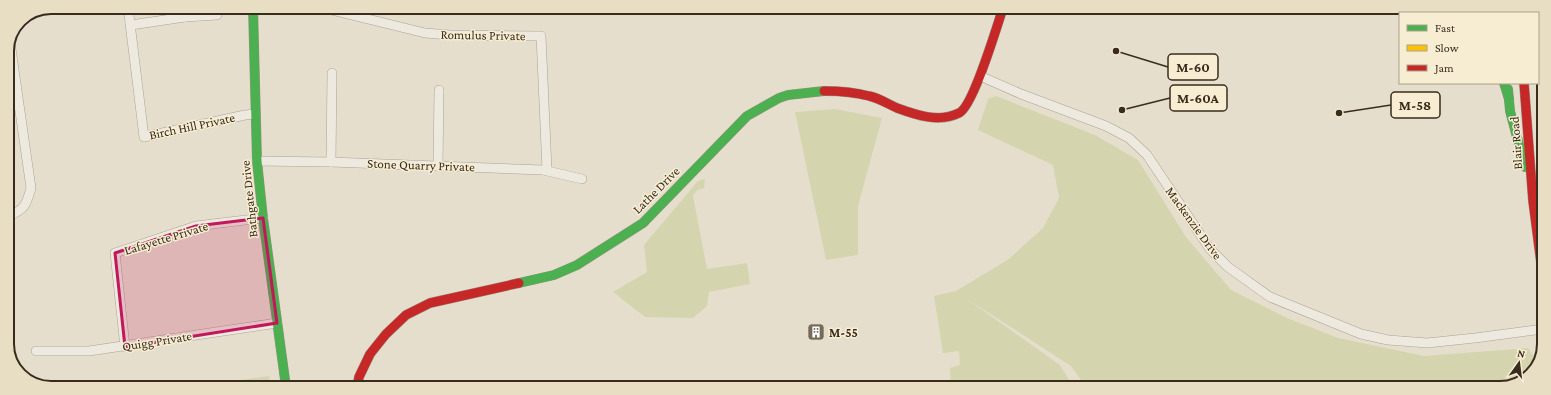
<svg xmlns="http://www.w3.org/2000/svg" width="1551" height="395" viewBox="0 0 1551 395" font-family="'Crimson Pro',serif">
<rect width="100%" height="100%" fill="#e5decd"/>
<g fill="#d4d5af">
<polygon points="1544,72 1544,130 1541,130 1537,85 1539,77"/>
<polygon points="996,96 1095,135 1138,160 1186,237 1231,290 1287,318 1338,338 1424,356 1528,348 1538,362 1529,377 1501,388 1087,388 1071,366 967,299 1060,365 1074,388 951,388 950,368 960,365 959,351 943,353 934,296 956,291 1009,259 1043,228 1059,198 1053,165 978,130 988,99"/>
<polygon points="835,109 882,118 858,206 858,255 826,260 795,112"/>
<polygon points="705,179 704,188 697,190 693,196 707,269 747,263 750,284 709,292 707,306 693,318 645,317 613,292 647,272 644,245 698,181"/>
<polygon points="269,376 271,387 192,387"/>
</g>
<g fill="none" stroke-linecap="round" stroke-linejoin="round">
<defs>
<g id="street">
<polyline points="128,7 144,137 245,115 255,114"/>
<polyline points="185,7 185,17"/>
<polyline points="319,7 425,33 450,35 541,36 547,170"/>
<polyline points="131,25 185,17 217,15"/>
<polyline points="980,76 1021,94 1106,126 1129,138 1147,155 1210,249 1228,267 1270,297 1361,334 1388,340 1427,343 1475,338 1543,329"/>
<polyline points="257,161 331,162 543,170 582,179"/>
<polyline points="331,162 332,73"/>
<polyline points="438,166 439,90"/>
<path d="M7 217C25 209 26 206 31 188L10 42"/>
<polyline points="125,347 115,253 196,226 263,218"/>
<polyline points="36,351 89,351 277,323"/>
</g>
<g id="fast">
<polyline points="253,7 257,161 263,218 286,387"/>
<polyline points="1538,52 1544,54"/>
<polyline points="1504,83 1509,99"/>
<polyline points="1508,89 1510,111 1525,167"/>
<polyline points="519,283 554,275 577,265 643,223 747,116 779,98 788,95 824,91"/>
</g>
<polyline id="slow" points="1421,8 1435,13"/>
<g id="jam">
<polyline points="1475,8 1489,13"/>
<polyline points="1500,8 1501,13"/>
<polyline points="1524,83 1533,201 1543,278"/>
<path d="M824 91C839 91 854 92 869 96 879 98 888 104 897 108 916 115 939 123 959 113 973 107 997 26 1003 8"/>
<polyline points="357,387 359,377 370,354 386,334 406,315 430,303 519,283"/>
</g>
</defs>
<use href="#street" stroke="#aaa396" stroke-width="10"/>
<use href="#fast" stroke="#9a9286" stroke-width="10"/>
<use href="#slow" stroke="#9a9286" stroke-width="10"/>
<use href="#jam" stroke="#9a9286" stroke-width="10"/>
<use href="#street" stroke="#ede9df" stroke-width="9"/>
<use href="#fast" stroke="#4caf50" stroke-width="9"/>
<use href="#slow" stroke="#ffc107" stroke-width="9"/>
<use href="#jam" stroke="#c62828" stroke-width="9"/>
</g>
<path fill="#c2185b" fill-opacity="0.2" stroke="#c2185b" stroke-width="3" stroke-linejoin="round" d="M263 218 277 323 125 347 115 253 196 226Z"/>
<defs>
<symbol id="building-square" viewBox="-11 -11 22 22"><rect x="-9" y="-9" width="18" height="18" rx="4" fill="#766a5b" stroke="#f7edd2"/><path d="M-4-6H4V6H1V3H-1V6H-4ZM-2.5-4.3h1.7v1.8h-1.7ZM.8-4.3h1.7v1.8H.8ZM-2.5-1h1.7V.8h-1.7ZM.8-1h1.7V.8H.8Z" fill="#fff"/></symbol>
</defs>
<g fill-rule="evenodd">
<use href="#building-square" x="806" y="322" width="20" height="20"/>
</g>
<g text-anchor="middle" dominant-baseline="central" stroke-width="3" stroke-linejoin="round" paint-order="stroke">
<g font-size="13" fill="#3a2c1d" stroke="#f7edd2">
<text transform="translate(483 35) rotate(1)">Romulus Private</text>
<text transform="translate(192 126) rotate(-12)">Birch Hill Private</text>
<text transform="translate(1516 143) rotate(-94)">Blair Road</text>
<text transform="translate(421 165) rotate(2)">Stone Quarry Private</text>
<text transform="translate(656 190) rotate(-45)">Lathe Drive</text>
<text transform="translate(249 199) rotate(-96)">Bathgate Drive</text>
<text transform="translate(1194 223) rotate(54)">Mackenzie Drive</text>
<text transform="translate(166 238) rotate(-17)">Lafayette Private</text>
<text transform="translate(157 341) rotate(-9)">Quigg Private</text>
</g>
<g font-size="13" font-weight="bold" fill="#3a2c1d" stroke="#f7edd2" text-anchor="start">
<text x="829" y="332">M-55</text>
</g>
</g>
<path d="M0 0H1551V395H0ZM51 14H1500A37 37 0 0 1 1537 51V344A37 37 0 0 1 1500 381H51A37 37 0 0 1 14 344V51A37 37 0 0 1 51 14Z" fill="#e8dec4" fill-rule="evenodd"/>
<path fill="none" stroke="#3a2c1d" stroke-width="2" d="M51 14H1500A37 37 0 0 1 1537 51V344A37 37 0 0 1 1500 381H51A37 37 0 0 1 14 344V51A37 37 0 0 1 51 14Z"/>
<path fill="none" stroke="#3a2c1d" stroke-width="1.5" d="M1116 51L1168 67M1122 110L1170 98M1339 113L1391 105"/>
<g fill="#3a2c1d" stroke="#f7edd2" stroke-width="1.5">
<circle cx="1116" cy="51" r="4"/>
<circle cx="1122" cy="110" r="4"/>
<circle cx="1339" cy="113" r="4"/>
</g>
<g fill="#f7edd2" stroke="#3a2c1d" stroke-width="1.5">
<rect x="1168" y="54" width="50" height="26" rx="4"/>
<rect x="1170" y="85" width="57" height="26" rx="4"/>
<rect x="1391" y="92" width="49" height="26" rx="4"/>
</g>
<g font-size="14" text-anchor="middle" font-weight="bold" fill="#3a2c1d">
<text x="1193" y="72">M-60</text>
<text x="1198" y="103">M-60A</text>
<text x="1415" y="110">M-58</text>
</g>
<rect x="1399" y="12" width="140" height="72" fill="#f7edd2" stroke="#aba08a"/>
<rect x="1407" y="25" width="20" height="6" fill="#4caf50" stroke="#aba08a"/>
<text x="1435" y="32" font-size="12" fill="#3a2c1d">Fast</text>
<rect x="1407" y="45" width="20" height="6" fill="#ffc107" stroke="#aba08a"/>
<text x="1435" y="52" font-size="12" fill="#3a2c1d">Slow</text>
<rect x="1407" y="65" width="20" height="6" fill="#c62828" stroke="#aba08a"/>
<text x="1435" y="72" font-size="12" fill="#3a2c1d">Jam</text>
<g transform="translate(1519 363) rotate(14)" stroke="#f7edd2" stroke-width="3" paint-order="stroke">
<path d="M0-3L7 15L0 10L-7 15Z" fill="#3a2c1d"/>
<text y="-6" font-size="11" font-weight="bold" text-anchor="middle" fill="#3a2c1d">N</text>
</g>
</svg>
